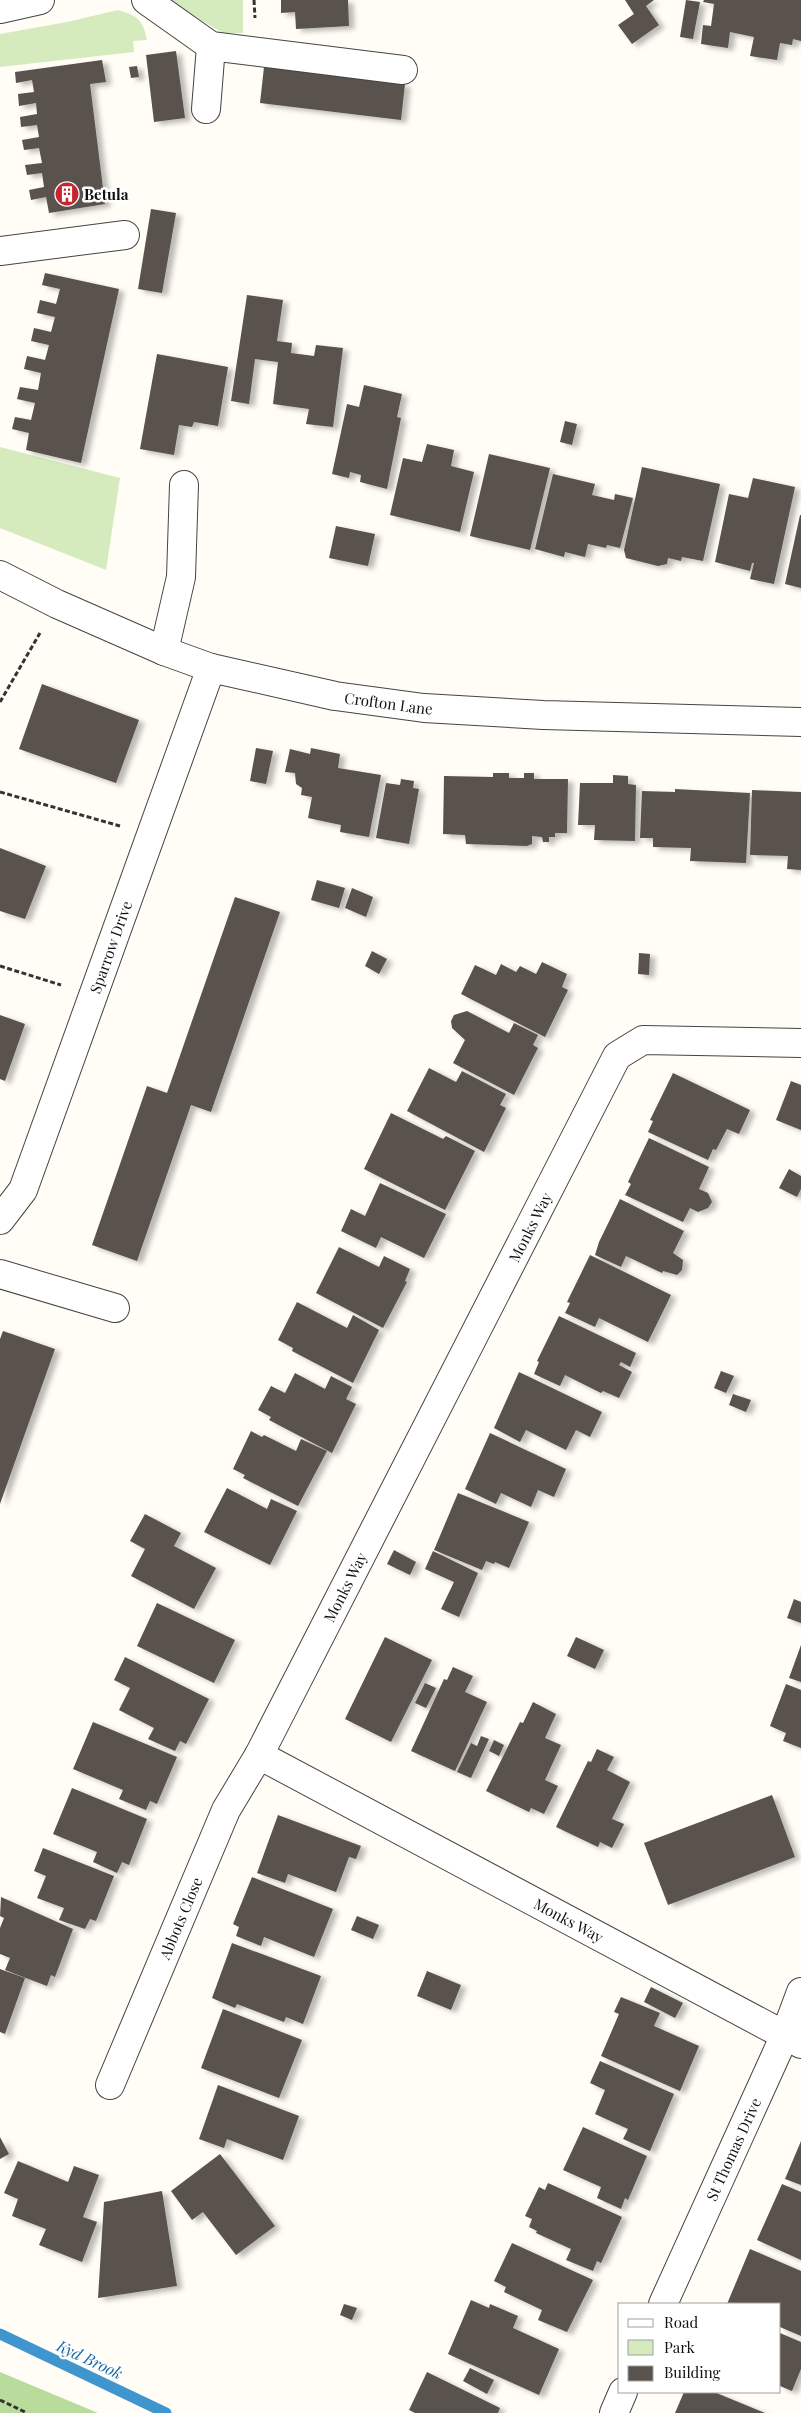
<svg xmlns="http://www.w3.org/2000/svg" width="801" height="2413" viewBox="0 0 801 2413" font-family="'Playfair Display',serif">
<defs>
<filter id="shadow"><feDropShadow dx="5.5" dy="3" stdDeviation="2.5" flood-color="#0004"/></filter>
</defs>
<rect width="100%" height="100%" fill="#fffdf5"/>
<g fill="#d5ebbd">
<polygon points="167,0 243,0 243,33 223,33"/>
<path d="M118 10C138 16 143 20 147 40L133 41 134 52 0 67V34L67 22Z"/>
<polygon points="0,447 120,478 106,570 0,528"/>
</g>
<polygon fill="#b9dc9c" points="0,2372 98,2413 0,2413"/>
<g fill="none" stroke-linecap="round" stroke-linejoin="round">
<polyline stroke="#3f96cf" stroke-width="11" points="0,2334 166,2413"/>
</g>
<g fill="#5a524d" filter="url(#shadow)">
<polygon points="281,0 348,0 349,26 296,29 295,12 281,13"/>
<polygon points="625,0 654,0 646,6 659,25 632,44 618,25 634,14"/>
<polygon points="686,0 700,2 693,39 680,37"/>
<polygon points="704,0 801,0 801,41 793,39 792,45 780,43 777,60 750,56 754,37 730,32 728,48 701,44 703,25 711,26 714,4 703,2"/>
<polygon points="176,51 185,118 154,122 146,55"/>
<polygon points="102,60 106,82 90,84 105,204 49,213 46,197 31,200 29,190 44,187 42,173 27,175 25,165 42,163 39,148 24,150 22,140 39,137 37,125 21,127 20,117 37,114 36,103 19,106 18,94 34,92 32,80 16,83 15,72"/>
<polygon points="137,66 139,77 131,78 129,67"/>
<polygon points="264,67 405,84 401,120 260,103"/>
<polygon points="151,209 176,213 162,293 138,289"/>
<polygon points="45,273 119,289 81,463 26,450 29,433 12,429 15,417 31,420 35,403 17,399 20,387 38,390 41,373 24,369 27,356 45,360 49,345 31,341 34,328 51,332 55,317 37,313 40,300 56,304 60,289 42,285"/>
<polygon points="247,295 283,300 277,341 292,343 291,353 314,356 316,345 343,348 333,427 306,424 309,409 273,404 278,362 255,359 249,404 231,401"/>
<polygon points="157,354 228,367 218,426 194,422 192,427 179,425 174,455 140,449"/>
<polygon points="364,385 402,394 397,417 401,418 387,489 360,482 361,475 350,472 349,478 332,474 347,404 359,407"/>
<polygon points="565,421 577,424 572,445 560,442"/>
<polygon points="427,444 454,450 451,466 474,472 460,532 390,515 403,458 422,462"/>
<polygon points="489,454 550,468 530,550 470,536"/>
<polygon points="642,467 720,484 703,561 682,557 681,561 668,558 667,564 658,566 626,558 624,550"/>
<polygon points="553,474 595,484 592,495 614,500 615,494 633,498 620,548 607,545 606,548 588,544 585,557 565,552 564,557 535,549"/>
<polygon points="753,478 795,487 774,584 750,579 754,563 752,563 750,571 715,562 729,494 748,498"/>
<polygon points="800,515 801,515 801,588 785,584"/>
<polygon points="336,526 375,534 368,566 329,558"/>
<polygon points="42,684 139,720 116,783 19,749"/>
<polygon points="256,748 273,751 266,784 250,781"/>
<polygon points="311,748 340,754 338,768 381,775 369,837 340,832 341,825 308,818 312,797 301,795 302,788 296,784 295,773 285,772 290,749 310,754"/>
<polygon points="493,773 509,773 509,778 524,778 524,773 534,773 534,779 568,779 567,833 555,833 555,837 549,837 549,842 543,842 542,837 532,836 532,844 527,846 466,844 465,835 443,834 444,776 493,777"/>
<polygon points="613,775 628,776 628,784 636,785 635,841 594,840 595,825 578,825 580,783 613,783"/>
<polygon points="401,779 414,781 413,788 419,789 409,844 376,838 386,783 400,785"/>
<polygon points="675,789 750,793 746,863 690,861 691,848 653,847 653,838 640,838 642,791 675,792"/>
<polygon points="752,790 801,792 801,870 787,869 788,856 750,855"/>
<polygon points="0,848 46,866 25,919 0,911"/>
<polygon points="317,880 345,888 339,908 311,900"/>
<polygon points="352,888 373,897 366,917 345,908"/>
<polygon points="235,897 280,912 211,1112 191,1105 137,1261 92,1245 147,1086 167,1093"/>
<polygon points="372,951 387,959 379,974 365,966"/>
<polygon points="639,953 650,954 649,975 638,974"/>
<polygon points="542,962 567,974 562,987 568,990 545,1037 461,994 475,965 496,975 501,964 516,972 520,966 536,974"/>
<polygon points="467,1011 509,1033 514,1023 538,1035 533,1045 538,1048 514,1095 453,1063 465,1040 452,1028 451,1021 454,1015"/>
<polygon points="0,1015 25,1024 5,1081 0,1079"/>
<polygon points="429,1068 456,1082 462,1071 506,1094 500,1105 506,1108 484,1152 407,1111"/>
<polygon points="673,1073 750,1110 739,1134 727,1129 716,1150 713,1149 708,1160 648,1132 653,1121 650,1120"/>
<polygon points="791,1081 801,1085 801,1130 776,1120"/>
<polygon points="391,1113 443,1139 446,1136 475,1151 445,1210 364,1169"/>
<polygon points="649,1138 709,1167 699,1189 708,1193 712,1202 708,1208 698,1212 690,1208 683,1222 625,1195 631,1184 628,1182"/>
<polygon points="789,1169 801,1176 801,1189 797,1197 779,1188"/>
<polygon points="380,1183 446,1214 424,1258 381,1237 376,1248 341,1231 351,1209 365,1216"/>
<polygon points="620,1199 684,1231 673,1253 683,1260 682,1270 677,1275 663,1271 662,1273 626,1256 621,1267 595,1255 599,1242"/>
<polygon points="339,1247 379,1267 384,1256 410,1269 405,1281 407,1282 383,1328 316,1293"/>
<polygon points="590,1255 671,1295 648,1342 599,1318 595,1327 565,1313 570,1303 567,1302"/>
<polygon points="297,1302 347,1328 353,1315 379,1330 353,1383 292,1351 293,1348 278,1340"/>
<polygon points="559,1316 636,1353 630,1367 621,1362 619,1365 632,1372 619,1398 603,1391 601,1393 565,1375 560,1386 534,1374 539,1362 537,1361"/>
<polygon points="3,1331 55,1349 0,1504 0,1339"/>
<polygon points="721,1371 734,1376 726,1393 714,1388"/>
<polygon points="519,1372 602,1412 590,1437 576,1430 566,1450 526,1430 520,1442 494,1428"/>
<polygon points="295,1373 325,1389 331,1376 352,1387 346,1399 356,1404 332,1453 269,1420 271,1417 258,1410 271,1386 285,1393"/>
<polygon points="733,1394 751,1400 746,1412 729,1405"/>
<polygon points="251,1431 262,1437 264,1435 296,1451 301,1439 327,1451 298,1506 243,1478 245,1475 233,1469"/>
<polygon points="490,1433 566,1469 554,1497 538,1490 531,1507 501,1493 496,1504 465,1489"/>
<polygon points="227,1488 267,1509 271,1499 297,1511 270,1565 204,1532"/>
<polygon points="458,1493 529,1522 509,1568 495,1562 494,1564 486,1561 482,1570 434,1550"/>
<polygon points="145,1514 181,1533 174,1546 216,1568 194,1609 131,1576 145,1549 130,1541"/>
<polygon points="394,1550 416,1562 410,1575 387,1564"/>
<polygon points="433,1551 478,1573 459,1617 441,1609 454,1582 425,1569"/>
<polygon points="794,1599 801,1602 801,1623 787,1618"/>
<polygon points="157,1603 235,1640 214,1683 137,1646"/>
<polygon points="385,1637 432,1660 391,1742 345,1719"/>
<polygon points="576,1637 604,1650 595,1669 567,1656"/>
<polygon points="801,1645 801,1682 789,1678"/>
<polygon points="125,1657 209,1699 186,1744 180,1741 175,1751 148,1739 154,1728 119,1710 130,1688 114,1680"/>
<polygon points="453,1667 473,1676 465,1692 487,1702 455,1771 411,1751 444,1679 447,1680"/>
<polygon points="425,1683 436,1688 426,1708 415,1703"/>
<polygon points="786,1684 801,1690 801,1748 783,1741 786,1733 770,1726"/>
<polygon points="533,1702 556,1714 545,1738 561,1745 545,1780 558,1786 544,1814 531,1808 529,1812 486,1791 520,1722 523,1723"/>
<polygon points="93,1722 177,1757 157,1804 150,1801 146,1810 119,1799 123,1790 73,1769"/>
<polygon points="481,1736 489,1739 471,1778 457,1772 471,1743 477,1746"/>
<polygon points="494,1740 504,1745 499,1756 489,1751"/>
<polygon points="597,1749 614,1757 607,1770 630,1782 612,1819 624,1824 612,1848 600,1842 598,1847 556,1827 588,1761 591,1762"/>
<polygon points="72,1788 147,1819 129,1865 122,1862 117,1873 93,1862 97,1852 53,1834"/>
<polygon points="772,1795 795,1857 668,1905 644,1843"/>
<polygon points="278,1815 361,1846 356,1859 349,1857 336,1892 288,1874 285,1883 257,1873"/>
<polygon points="43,1848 114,1876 96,1921 90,1919 85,1929 59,1920 64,1908 37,1898 46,1876 34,1871"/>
<polygon points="252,1877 333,1909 314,1957 264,1937 261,1946 236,1936 239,1927 233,1924"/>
<polygon points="1,1897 73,1929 55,1977 51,1975 47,1986 5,1970 10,1958 0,1954 0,1928 4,1918 0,1916"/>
<polygon points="357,1916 379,1925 373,1939 351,1930"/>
<polygon points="232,1943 321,1976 303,2024 286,2017 284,2022 237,2004 235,2008 212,1998"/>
<polygon points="0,1969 25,1978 5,2034 0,2032"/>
<polygon points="427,1971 461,1985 451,2010 417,1996"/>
<polygon points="651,1987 683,2003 675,2018 644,2002"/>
<polygon points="621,1997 660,2013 654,2026 699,2046 680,2091 601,2056 619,2014 614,2012"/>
<polygon points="223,2009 302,2040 279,2098 201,2068"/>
<polygon points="600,2061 674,2094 650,2151 623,2139 628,2129 595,2114 605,2090 590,2083"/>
<polygon points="218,2085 299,2116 283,2160 227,2139 224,2148 199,2139"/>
<polygon points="583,2127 647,2156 628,2200 625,2198 621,2209 597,2198 601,2187 563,2170"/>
<polygon points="0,2137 9,2154 0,2159"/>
<polygon points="801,2141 801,2185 785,2179"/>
<polygon points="220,2154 275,2226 236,2255 203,2212 192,2220 171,2191"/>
<polygon points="18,2161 68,2182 74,2166 99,2175 83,2217 97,2222 82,2262 39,2245 46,2229 12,2216 18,2199 4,2193"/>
<polygon points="548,2183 622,2217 601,2263 597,2261 593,2271 566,2260 571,2249 536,2233 537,2231 529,2227 532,2219 525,2216 539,2187 545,2190"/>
<polygon points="782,2184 801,2192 801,2260 757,2240"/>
<polygon points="162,2191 177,2286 98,2298 104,2202"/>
<polygon points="512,2243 593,2280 567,2332 538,2320 542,2310 504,2292 506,2287 494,2281"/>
<polygon points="750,2249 801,2271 801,2336 780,2327 780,2304 727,2304"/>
<polygon points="471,2300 489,2308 490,2304 518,2316 513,2328 559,2349 539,2395 448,2354"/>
<polygon points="344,2304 357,2308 352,2320 340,2315"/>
<polygon points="780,2333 801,2342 801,2369 792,2391 780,2386"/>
<polygon points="470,2368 494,2380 487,2394 463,2381"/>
<polygon points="427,2372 500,2408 498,2413 415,2413 409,2410"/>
<polygon points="684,2392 714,2392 765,2413 675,2413"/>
</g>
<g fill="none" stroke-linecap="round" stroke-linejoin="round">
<defs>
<g id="minor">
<polyline points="146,0 211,46 403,70"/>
<polyline points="0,9 40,0"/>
<polyline points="206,109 211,46"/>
<polyline points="0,251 125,235"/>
<path id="s1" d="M0 575 57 604 164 651 211 668 335 696 424 708 543 715 801 722"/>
<polyline points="164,651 181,577 184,485"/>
<path id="s2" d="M801 1043 643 1040 617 1056 259 1755 801 2044"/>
<path id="s3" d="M0 1220 23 1190 211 668"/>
<polyline points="0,1274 115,1308"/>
<path id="s4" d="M110 2085 226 1810 259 1755"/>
<path id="s5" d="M663 2304 785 2035 801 1992"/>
<polyline points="614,2413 623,2392"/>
</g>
</defs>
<use href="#minor" stroke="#444" stroke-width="30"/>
<g stroke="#333" stroke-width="3" stroke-dasharray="5 2.5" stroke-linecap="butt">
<polyline points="254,0 255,18"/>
<polyline points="0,702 40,633"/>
<polyline points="0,792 120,826"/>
<polyline points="0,966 61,985"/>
<polyline points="0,2400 27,2413"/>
</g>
<use href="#minor" stroke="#fff" stroke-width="28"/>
</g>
<defs>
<symbol id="building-disc" viewBox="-11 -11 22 22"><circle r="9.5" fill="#c4262e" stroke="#fff"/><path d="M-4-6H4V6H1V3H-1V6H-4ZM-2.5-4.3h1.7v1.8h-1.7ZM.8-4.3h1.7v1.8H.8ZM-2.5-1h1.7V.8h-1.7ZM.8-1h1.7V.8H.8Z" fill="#fff"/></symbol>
</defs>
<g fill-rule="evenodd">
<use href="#building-disc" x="53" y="180" width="28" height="28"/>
</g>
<g text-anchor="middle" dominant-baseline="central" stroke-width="5" stroke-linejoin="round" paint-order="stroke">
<g font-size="15" font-weight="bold" fill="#111" stroke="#fff" text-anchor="start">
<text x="84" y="194">Betula</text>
</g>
<g font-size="15" fill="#111" stroke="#fff">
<text stroke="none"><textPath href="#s1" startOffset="412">Crofton Lane</textPath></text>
<text stroke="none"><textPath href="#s3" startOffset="296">Sparrow Drive</textPath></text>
<text transform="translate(530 1227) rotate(-63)">Monks Way</text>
<text transform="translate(345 1587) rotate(-63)">Monks Way</text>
<text stroke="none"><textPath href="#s4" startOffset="181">Abbots Close</textPath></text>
<text stroke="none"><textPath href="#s2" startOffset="1325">Monks Way</textPath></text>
<text stroke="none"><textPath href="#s5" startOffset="170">St Thomas Drive</textPath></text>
</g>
<g font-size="16" font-style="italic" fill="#1768a6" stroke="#fff">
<text transform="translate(90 2359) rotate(25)">Kyd Brook</text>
</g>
</g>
<rect x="618" y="2303" width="162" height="90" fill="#ffffff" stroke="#a0a0a0"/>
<rect x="628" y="2319" width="25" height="8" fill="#ffffff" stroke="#a0a0a0"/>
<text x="664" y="2328" font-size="15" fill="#111111">Road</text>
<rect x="628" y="2340" width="25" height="15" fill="#d5ebbd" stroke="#a0a0a0"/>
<text x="664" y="2353" font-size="15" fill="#111111">Park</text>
<rect x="628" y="2366" width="25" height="15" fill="#5a524d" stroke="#a0a0a0"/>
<text x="664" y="2378" font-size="15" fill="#111111">Building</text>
</svg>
